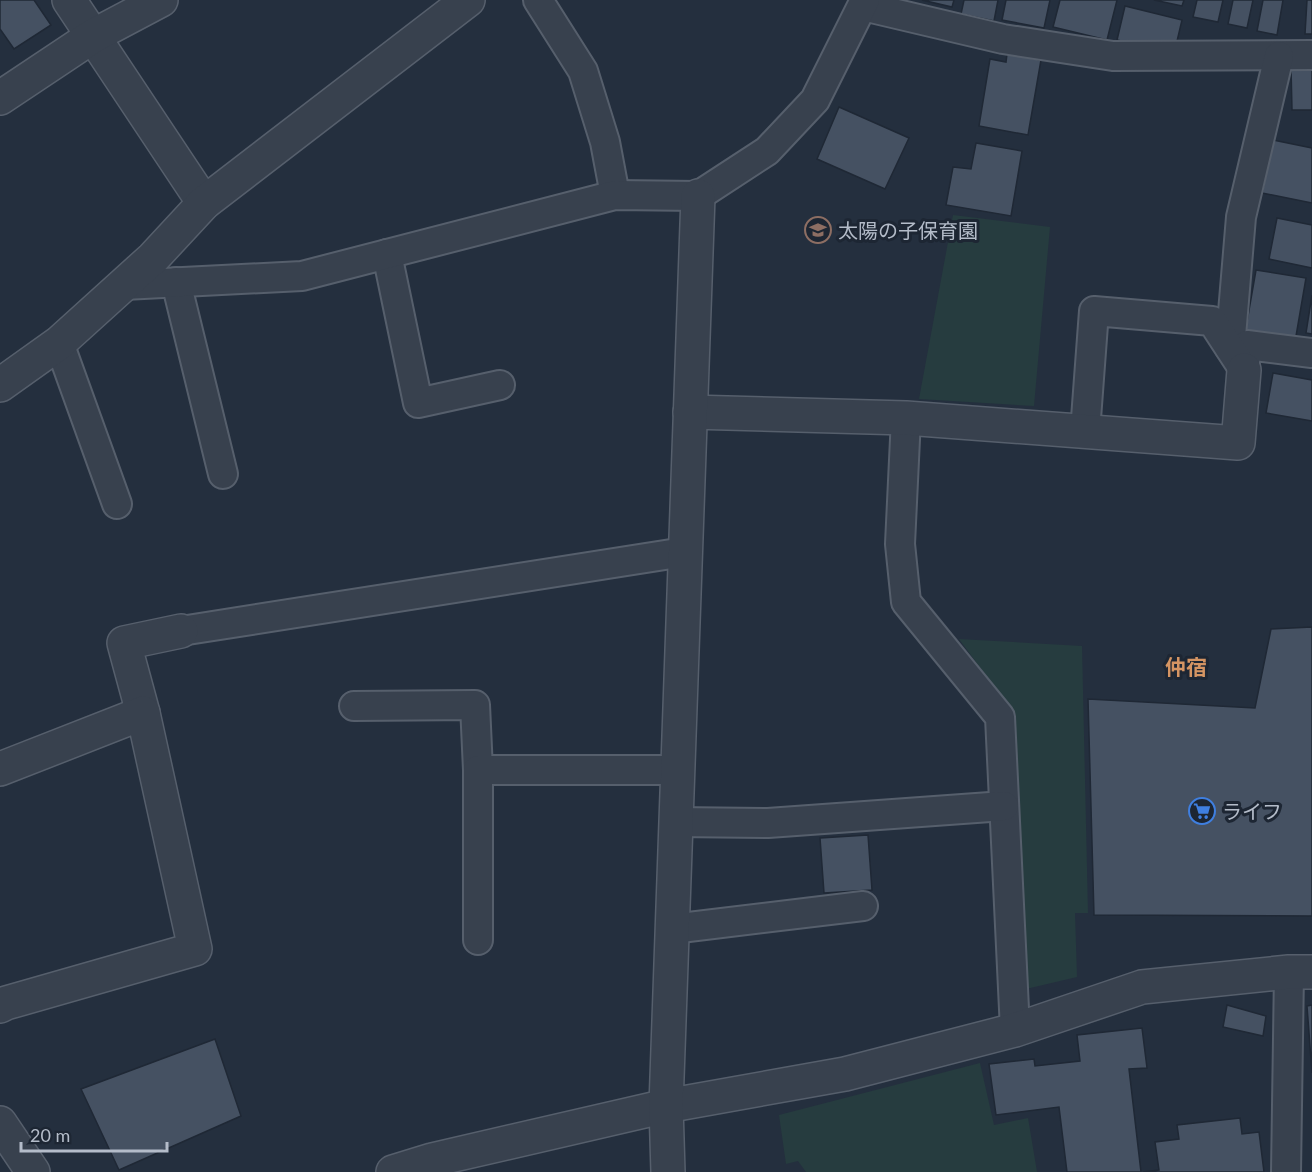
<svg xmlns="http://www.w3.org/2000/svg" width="1312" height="1172" viewBox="0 0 1312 1172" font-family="Lato,'Noto Sans JP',sans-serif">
<rect width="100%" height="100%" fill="#242f3e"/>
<g fill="#263c3f">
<polygon points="953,215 1050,227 1034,406 919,399"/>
<polygon points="959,639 1082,646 1088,913 1075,913 1077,977 1026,989 1013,712"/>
<polygon points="980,1063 994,1125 1028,1118 1037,1172 806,1172 798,1161 786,1164 779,1115"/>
</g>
<g fill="#455162" stroke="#1f2835" stroke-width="1.5">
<polygon points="0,0 34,0 51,25 14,49 0,29"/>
<polygon points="922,0 954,0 952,7"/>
<polygon points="964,0 998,0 994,21 961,14"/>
<polygon points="1006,0 1050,0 1044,28 1002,20"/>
<polygon points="1060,0 1117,0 1107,40 1053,27"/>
<polygon points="1154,0 1184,0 1182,6"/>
<polygon points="1197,0 1223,0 1218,22 1193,17"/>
<polygon points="1233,0 1253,0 1247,28 1228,24"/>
<polygon points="1263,0 1283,0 1277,35 1257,31"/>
<polygon points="1307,0 1312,0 1312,34 1305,34"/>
<polygon points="1125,6 1182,20 1174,54 1117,40"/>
<polygon points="1007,54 1041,60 1028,135 979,126 990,59 1006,62"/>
<polygon points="1291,68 1312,68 1312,110 1292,110"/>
<polygon points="839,107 909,138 885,189 817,159"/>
<polygon points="1273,140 1312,148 1312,203 1262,193"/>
<polygon points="976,143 1022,151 1011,216 946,205 953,167 971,169"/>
<polygon points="1277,218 1312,225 1312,268 1269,259"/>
<polygon points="1256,270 1306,278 1295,342 1245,333"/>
<polygon points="1312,295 1312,334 1306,333"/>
<polygon points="1273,373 1312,380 1312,421 1266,413"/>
<polygon points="1312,627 1312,916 1094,915 1088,699 1255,708 1271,629"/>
<polygon points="868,835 872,890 824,893 820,838"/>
<polygon points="1227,1005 1266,1016 1263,1036 1223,1027"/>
<polygon points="1312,1005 1312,1073 1307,1006"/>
<polygon points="1142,1028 1147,1068 1129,1069 1141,1172 1067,1172 1059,1107 996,1115 989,1064 1034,1059 1035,1066 1080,1061 1077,1035"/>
<polygon points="215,1039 241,1116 119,1170 81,1089"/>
<polygon points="1240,1118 1242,1134 1259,1132 1264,1172 1143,1172 1159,1170 1155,1142 1179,1139 1177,1125"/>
</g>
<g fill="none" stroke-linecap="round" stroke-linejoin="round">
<defs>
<g id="lane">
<polyline points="538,0 583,71 605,142 615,195"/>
<polyline points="863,6 1003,39 1113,56 1312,55"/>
<polyline points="387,254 418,403 500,385"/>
<polyline points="176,282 223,474"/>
<polyline points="124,285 302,276 615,195 698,196 767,151 815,100 865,0"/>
<polyline points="59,343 117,504"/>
<polyline points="1230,348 1241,217 1279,56"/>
<polyline points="1244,370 1247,345 1312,353"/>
<polyline points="906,418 900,544 906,602 1000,717 1015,1030"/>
<polyline points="1085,432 1094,311 1212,321 1244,370"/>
<polyline points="181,631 684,552"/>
<polyline points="354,706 475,705 478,770"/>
<polyline points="675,822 768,823 1004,806"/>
<polyline points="672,929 863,906"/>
<polyline points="478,940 478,770 677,770"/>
<polyline points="1286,1172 1289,972"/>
</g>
<g id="street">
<polyline points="69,0 204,203"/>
<polyline points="0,98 93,36 161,0"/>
<polyline points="0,385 59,343 153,258 204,203 468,0"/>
<polyline points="690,412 906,418 1238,443 1244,370"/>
<polyline points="143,713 124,643 181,631"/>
<polyline points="0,769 143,713 195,949 6,1003 0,1006"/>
<polyline points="0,1123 33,1172"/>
<polyline points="393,1172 432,1160 666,1106 845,1074 1015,1030 1142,987 1289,972 1312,972"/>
<polyline points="668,1172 666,1106 698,196"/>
</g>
</defs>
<use href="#lane" stroke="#565f6c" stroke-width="32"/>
<use href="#street" stroke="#565f6c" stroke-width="36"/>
<use href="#lane" stroke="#38414e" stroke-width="28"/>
<use href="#street" stroke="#38414e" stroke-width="33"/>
</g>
<defs>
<symbol id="school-ring" viewBox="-11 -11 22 22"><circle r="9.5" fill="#1d2633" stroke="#8d6e63" stroke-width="1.5"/><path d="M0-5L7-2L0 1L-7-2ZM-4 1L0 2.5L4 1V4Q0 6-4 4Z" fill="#8d6e63"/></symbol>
<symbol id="supermarket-ring" viewBox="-11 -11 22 22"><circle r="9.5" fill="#1d2633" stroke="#3f7fe0" stroke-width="1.5"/><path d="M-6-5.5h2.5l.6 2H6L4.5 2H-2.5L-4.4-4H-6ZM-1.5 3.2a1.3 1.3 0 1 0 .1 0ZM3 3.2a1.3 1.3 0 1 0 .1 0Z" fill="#3f7fe0"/></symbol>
</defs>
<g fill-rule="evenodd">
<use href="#school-ring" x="803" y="215" width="30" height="30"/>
<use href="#supermarket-ring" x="1187" y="796" width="30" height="30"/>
</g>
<g text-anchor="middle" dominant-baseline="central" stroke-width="6" stroke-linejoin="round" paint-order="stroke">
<g font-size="20" fill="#b4bcc9" stroke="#1d2633" text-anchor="start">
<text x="838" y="230">太陽の子保育園</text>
<text x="1222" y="811">ライフ</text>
</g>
<g font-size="21" font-weight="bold" fill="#d59563" stroke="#1d2633">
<text x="1186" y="666">仲宿</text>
</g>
</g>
<path d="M21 1142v9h146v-9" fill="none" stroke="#b4bcc9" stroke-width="3"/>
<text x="30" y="1142" font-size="18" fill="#b4bcc9" stroke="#1d2633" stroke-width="4.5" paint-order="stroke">20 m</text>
</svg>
